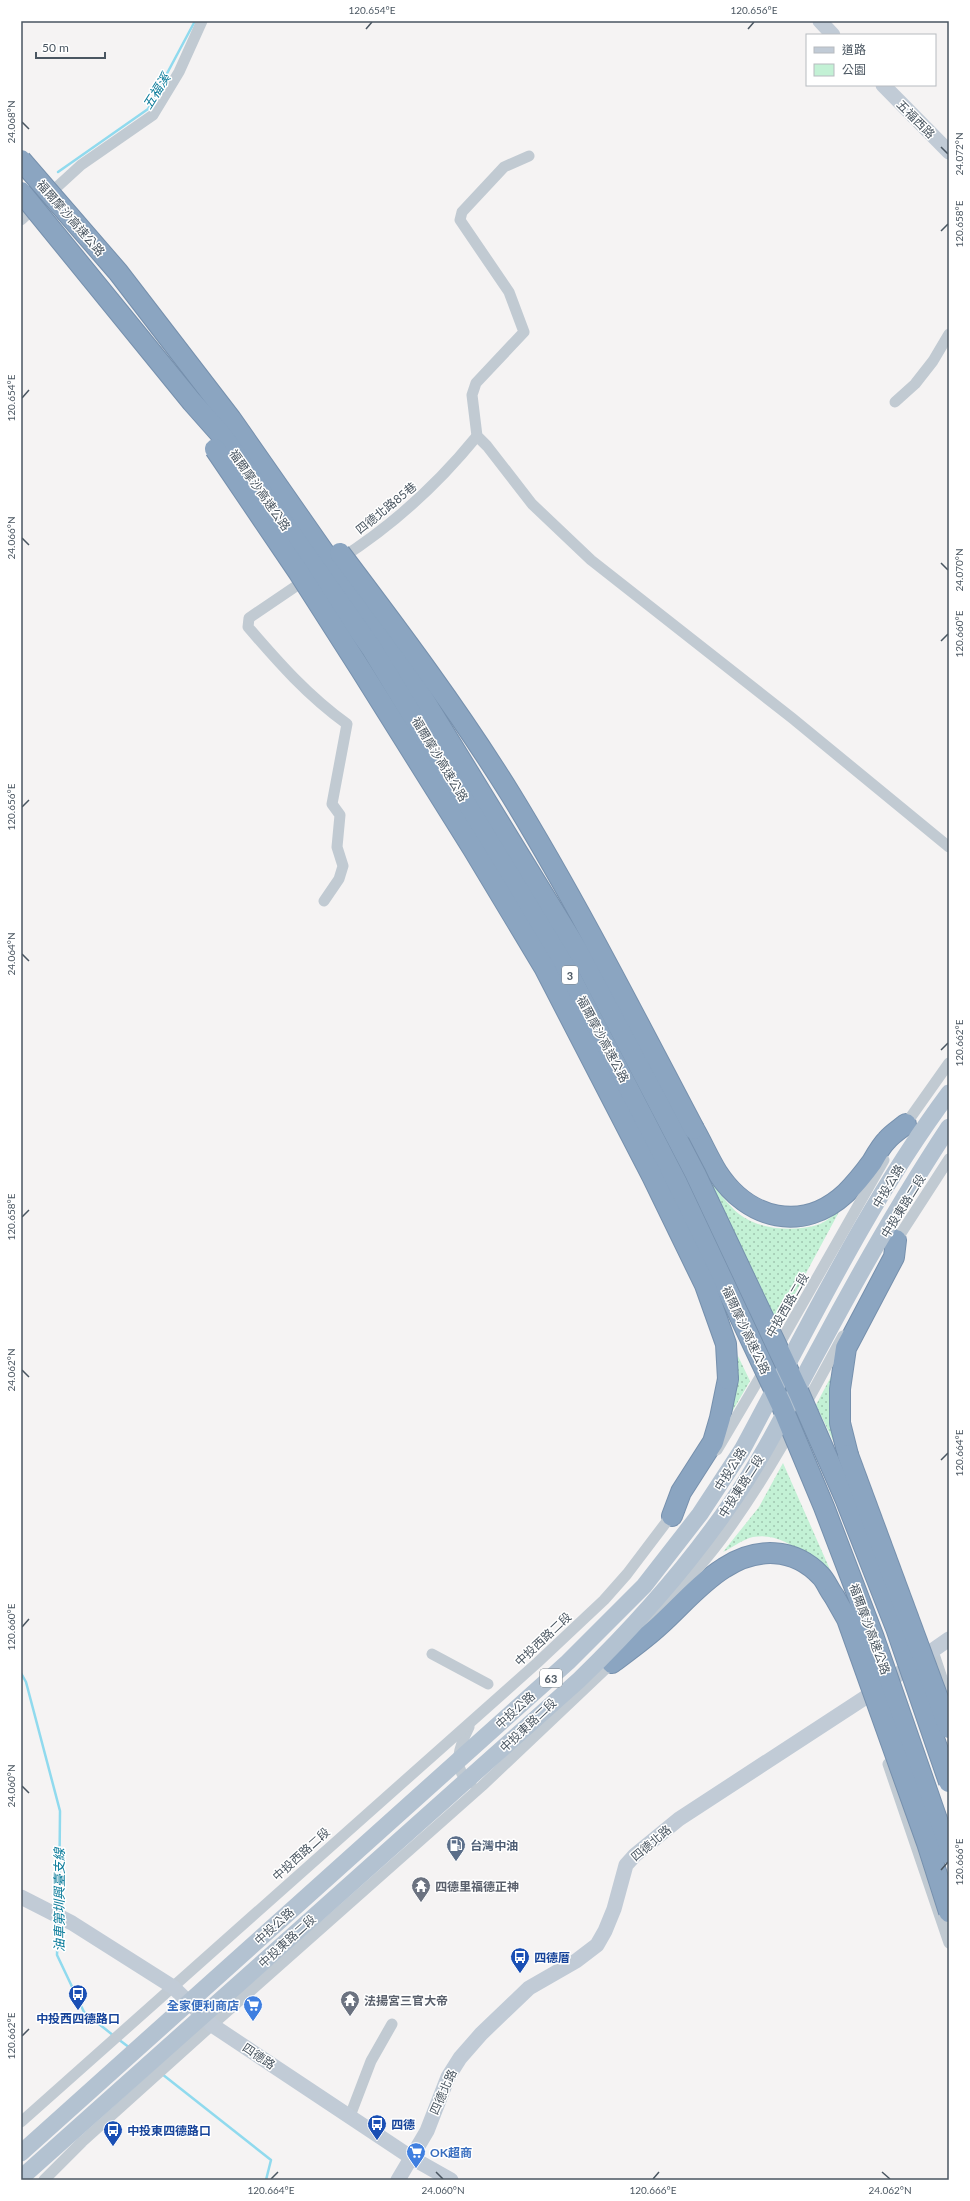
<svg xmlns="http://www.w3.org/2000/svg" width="970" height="2201" viewBox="0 0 970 2201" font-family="Lato,'Noto Sans TC',sans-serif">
<defs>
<pattern id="green-dots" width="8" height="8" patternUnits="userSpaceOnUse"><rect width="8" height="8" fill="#c3f1d5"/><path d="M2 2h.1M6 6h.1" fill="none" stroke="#a0c6b0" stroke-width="1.8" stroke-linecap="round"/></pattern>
</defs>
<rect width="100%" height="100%" fill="#f5f3f3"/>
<g fill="url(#green-dots)">
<path d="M710 1181C719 1192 728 1205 739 1214 759 1230 793 1232 817 1225 825 1223 833 1215 840 1210L777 1327Z"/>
<polygon points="738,1356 750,1381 729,1417 734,1402"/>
<polygon points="835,1369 839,1453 816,1405"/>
<path d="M783 1463 839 1590C817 1567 789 1530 753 1537 743 1539 732 1548 723 1552L759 1507Z"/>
</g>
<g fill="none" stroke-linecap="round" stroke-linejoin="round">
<g stroke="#90daee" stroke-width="2.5">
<polyline points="58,172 148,109 195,21"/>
<polyline points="21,1673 26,1682 60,1811 59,1911"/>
<polyline points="58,1922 57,1955 84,2012 114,2036"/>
<polyline points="118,2039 130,2048"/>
<polyline points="162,2074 271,2160 266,2180"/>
</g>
<defs>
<g id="highway">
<path d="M694 1129C702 1143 709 1159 717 1172 748 1220 803 1233 846 1193 856 1183 864 1173 872 1162 876 1155 881 1146 887 1140 892 1134 900 1129 906 1124"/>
<polyline points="848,1455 840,1423 840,1389 846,1348 894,1257 896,1240"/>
<polyline points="672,1516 681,1492 713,1442 720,1418 728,1379"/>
<path d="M612 1663C628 1651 645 1639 660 1625 681 1606 700 1583 724 1568 756 1547 794 1547 821 1576 826 1581 829 1590 834 1596"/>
</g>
</defs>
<use href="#highway" stroke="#7690ad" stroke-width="22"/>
<g stroke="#c1cad2" stroke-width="11">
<polyline points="529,156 504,167 462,212 460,220 509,292 524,332 476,383 472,395 477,436 487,446 532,504 591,560 792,718 949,847"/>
<polyline points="21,220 81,165 153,115 179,72 202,21"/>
<polyline points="895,402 915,384 933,361 949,334"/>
<path d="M340 559C392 526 438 484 477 436"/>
<path d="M308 578 249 618 248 627C278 662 308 696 347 724L332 804 340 815 337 847 343 866 339 879 324 901"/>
<polyline points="903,1128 949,1063"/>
<polyline points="894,1244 949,1159"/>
<polyline points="776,1350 884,1160"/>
<polyline points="717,1450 766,1367"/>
<path d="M647 1625C675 1594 704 1564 728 1530 772 1469 807 1402 843 1336"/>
<polyline points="933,1651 949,1699"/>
<polyline points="432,1654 488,1684"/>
<path d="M469 1727C460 1745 450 1769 471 1783"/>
<polyline points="888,1764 949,1943"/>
<polyline points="350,2116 371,2061 392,2024"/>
<polyline points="21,2122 537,1663 604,1600 627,1574 674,1512"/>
<polyline points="44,2180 82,2142 212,2025 482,1786 615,1660"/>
</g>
<g stroke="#c1cbd6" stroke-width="15">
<polyline points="820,21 833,35"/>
<polyline points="883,85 949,152"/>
<polyline points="21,1897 72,1923 173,1987 212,2025 412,2158 451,2180"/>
<polyline points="398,2180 427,2131 448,2077 460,2058 481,2034 529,1988 576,1961 597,1945 605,1931 614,1909 626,1865 635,1855 679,1819 866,1697 949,1639"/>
</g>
<use href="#highway" stroke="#8ba5c1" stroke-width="20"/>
<defs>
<g id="highway-bridge">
<polyline points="21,160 118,272 231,419 402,664 586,964 695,1173 799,1393 845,1498 896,1628 949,1782"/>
<polyline points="21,192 192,402 223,437 372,649 568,972 676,1181 781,1404 824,1507 874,1638 949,1854"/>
<polyline points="215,449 299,573 361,670 473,849 544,967 652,1176 705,1285 726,1344 728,1379"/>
<path d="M340 553C399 631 459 711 511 795 577 903 635 1017 694 1129"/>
<polyline points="848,1455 949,1728"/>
<polyline points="834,1596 847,1619 927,1843 949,1912"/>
</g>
</defs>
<use href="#highway-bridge" stroke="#7690ad" stroke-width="22" stroke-linecap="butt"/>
<g stroke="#b3c2d1" stroke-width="17">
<path d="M21 2153 568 1662 644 1586 700 1514 742 1450C807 1330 867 1203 949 1093"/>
<path d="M21 2178 579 1680C636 1625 689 1565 734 1499 767 1451 792 1398 820 1347 860 1272 902 1198 949 1127"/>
</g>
<use href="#highway-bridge" stroke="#8ba5c1" stroke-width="20"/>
</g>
<path fill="none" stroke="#4a5661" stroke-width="1.5" d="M366 29 372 22M748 29 754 22M22 122 29 129M941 147 948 154M941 231 948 224M22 398 29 390M22 538 29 545M941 563 948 570M941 641 948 634M22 807 29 800M22 954 29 961M941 1050 948 1043M22 1217 29 1210M22 1370 29 1377M941 1460 948 1453M22 1627 29 1619M22 1786 29 1793M941 1870 948 1862M22 2036 29 2029M436 2172 443 2179M882 2172 890 2179M271 2179 278 2172M653 2179 659 2172"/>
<defs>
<symbol id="fuel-pin" viewBox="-11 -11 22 30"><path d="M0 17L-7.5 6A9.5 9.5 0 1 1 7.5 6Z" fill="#5c6f8a" stroke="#fff"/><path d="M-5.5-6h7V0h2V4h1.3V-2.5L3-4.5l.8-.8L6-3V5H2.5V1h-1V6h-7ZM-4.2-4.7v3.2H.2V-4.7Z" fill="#fff"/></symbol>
<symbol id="temple-pin" viewBox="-11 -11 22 30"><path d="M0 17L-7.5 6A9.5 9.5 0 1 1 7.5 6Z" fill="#6b7280" stroke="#fff"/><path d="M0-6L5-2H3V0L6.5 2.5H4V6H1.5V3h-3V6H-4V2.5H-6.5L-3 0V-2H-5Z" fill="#fff"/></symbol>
<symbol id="bus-pin" viewBox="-11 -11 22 30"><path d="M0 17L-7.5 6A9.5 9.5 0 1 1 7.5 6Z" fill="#1a4fb4" stroke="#fff"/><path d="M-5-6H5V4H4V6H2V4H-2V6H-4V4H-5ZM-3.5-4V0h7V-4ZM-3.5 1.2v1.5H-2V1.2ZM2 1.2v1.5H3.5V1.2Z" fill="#fff"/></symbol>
<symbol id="supermarket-pin" viewBox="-11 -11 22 30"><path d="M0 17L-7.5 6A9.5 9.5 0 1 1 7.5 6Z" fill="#3f7fe0" stroke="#fff"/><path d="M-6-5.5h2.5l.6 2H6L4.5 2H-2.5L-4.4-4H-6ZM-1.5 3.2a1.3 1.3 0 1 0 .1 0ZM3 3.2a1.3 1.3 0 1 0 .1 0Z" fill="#fff"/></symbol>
</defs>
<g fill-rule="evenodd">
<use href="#fuel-pin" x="445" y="1834" width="22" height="30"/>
<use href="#temple-pin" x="410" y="1875" width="22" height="30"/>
<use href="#bus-pin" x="509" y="1946" width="22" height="30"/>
<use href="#bus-pin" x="67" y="1983" width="22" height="30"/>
<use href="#temple-pin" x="339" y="1989" width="22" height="30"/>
<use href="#supermarket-pin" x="242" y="1994" width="22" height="30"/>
<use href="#bus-pin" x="366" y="2113" width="22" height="30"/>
<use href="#bus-pin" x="102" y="2119" width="22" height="30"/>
<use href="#supermarket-pin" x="405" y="2141" width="22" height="30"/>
</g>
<g text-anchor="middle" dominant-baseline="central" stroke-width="3" stroke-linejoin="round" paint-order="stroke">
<g fill="#fff" stroke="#808990" stroke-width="1">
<rect x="562" y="966" width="16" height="18" rx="3"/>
<rect x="540" y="1669" width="22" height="18" rx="3"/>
</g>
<g font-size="11" font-weight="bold" fill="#4a5661">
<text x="570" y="975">3</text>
<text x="551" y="1678">63</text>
</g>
<g font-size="12" fill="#4a5661" stroke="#fff">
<text transform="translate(916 119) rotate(45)">五福西路</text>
<text transform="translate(71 218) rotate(49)">福爾摩沙高速公路</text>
<text transform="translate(260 490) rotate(55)">福爾摩沙高速公路</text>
<text transform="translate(386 508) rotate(-39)">四德北路85巷</text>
<text transform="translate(440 759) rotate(59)">福爾摩沙高速公路</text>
<text transform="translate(603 1039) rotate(62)">福爾摩沙高速公路</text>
<text transform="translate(888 1186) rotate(-59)">中投公路</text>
<text transform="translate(903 1206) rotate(-58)">中投東路二段</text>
<text transform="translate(787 1305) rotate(-60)">中投西路二段</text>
<text transform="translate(746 1330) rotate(65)">福爾摩沙高速公路</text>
<text transform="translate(730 1469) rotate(-58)">中投公路</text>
<text transform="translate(741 1486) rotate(-57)">中投東路二段</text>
<text transform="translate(870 1629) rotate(70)">福爾摩沙高速公路</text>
<text transform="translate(543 1639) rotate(-43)">中投西路二段</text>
<text transform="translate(515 1710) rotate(-42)">中投公路</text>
<text transform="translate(528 1725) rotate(-43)">中投東路二段</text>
<text transform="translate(651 1843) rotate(-40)">四德北路</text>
<text transform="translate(301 1854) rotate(-42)">中投西路二段</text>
<text transform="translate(274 1926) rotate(-42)">中投公路</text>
<text transform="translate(287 1941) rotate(-42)">中投東路二段</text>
<text transform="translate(259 2056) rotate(34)">四德路</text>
<text transform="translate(443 2092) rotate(-66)">四德北路</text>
</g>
<g font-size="12" font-weight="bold" fill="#4e5e75" stroke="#fff" text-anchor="start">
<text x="470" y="1845">台灣中油</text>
</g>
<g font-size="12" font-weight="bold" fill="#5b616d" stroke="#fff" text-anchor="start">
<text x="435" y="1886">四德里福德正神</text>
<text x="364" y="2000">法揚宮三官大帝</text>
</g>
<g font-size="12" font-weight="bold" fill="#164399" stroke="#fff" text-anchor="start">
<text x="534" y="1957">四德厝</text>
<text x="78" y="2018" text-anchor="middle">中投西四德路口</text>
<text x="391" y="2124">四德</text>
<text x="127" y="2130">中投東四德路口</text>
</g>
<g font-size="12" font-weight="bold" fill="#366cbe" stroke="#fff" text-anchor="end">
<text x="239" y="2005">全家便利商店</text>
<text x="430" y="2152" text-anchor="start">OK超商</text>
</g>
<g font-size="13" font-style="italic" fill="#0c7c9b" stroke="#fff">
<text transform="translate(156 91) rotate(-58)">五福溪</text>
<text transform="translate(59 1900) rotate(-90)">油車第圳興臺支線</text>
</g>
</g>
<rect width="970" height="2201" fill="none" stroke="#ffffff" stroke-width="44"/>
<rect x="806" y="34" width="130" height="52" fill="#ffffff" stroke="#b7bbc0"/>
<rect x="814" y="47" width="20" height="6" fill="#c1cbd6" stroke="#b7bbc0"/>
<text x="842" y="54" font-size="12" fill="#4a5661">道路</text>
<rect x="814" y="64" width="20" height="12" fill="#c3f1d5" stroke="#b7bbc0"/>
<text x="842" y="74" font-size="12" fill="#4a5661">公園</text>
<path d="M36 52v6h69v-6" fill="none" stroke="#4a5661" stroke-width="2"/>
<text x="42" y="52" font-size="12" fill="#4a5661" stroke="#ffffff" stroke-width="3" paint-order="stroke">50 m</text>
<rect x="22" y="22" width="926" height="2157" fill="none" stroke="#4a5661" stroke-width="1.5"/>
<g font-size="10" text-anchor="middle" fill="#4a5661">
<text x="372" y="14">120.654°E</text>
<text x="754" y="14">120.656°E</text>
<text transform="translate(11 122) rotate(-90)" y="4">24.068°N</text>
<text transform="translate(959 154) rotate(-90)" y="4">24.072°N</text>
<text transform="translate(959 224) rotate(-90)" y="4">120.658°E</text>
<text transform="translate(11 398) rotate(-90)" y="4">120.654°E</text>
<text transform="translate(11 538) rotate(-90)" y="4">24.066°N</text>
<text transform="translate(959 570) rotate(-90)" y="4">24.070°N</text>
<text transform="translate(959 634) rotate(-90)" y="4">120.660°E</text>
<text transform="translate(11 807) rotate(-90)" y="4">120.656°E</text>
<text transform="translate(11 954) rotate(-90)" y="4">24.064°N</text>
<text transform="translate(959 1043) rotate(-90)" y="4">120.662°E</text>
<text transform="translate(11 1217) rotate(-90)" y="4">120.658°E</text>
<text transform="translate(11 1370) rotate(-90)" y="4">24.062°N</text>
<text transform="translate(959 1453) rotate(-90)" y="4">120.664°E</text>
<text transform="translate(11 1627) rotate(-90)" y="4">120.660°E</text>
<text transform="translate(11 1786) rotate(-90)" y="4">24.060°N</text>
<text transform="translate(959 1862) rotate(-90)" y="4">120.666°E</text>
<text transform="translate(11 2036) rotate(-90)" y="4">120.662°E</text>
<text x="271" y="2194">120.664°E</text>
<text x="443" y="2194">24.060°N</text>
<text x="653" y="2194">120.666°E</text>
<text x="890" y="2194">24.062°N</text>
</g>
</svg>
